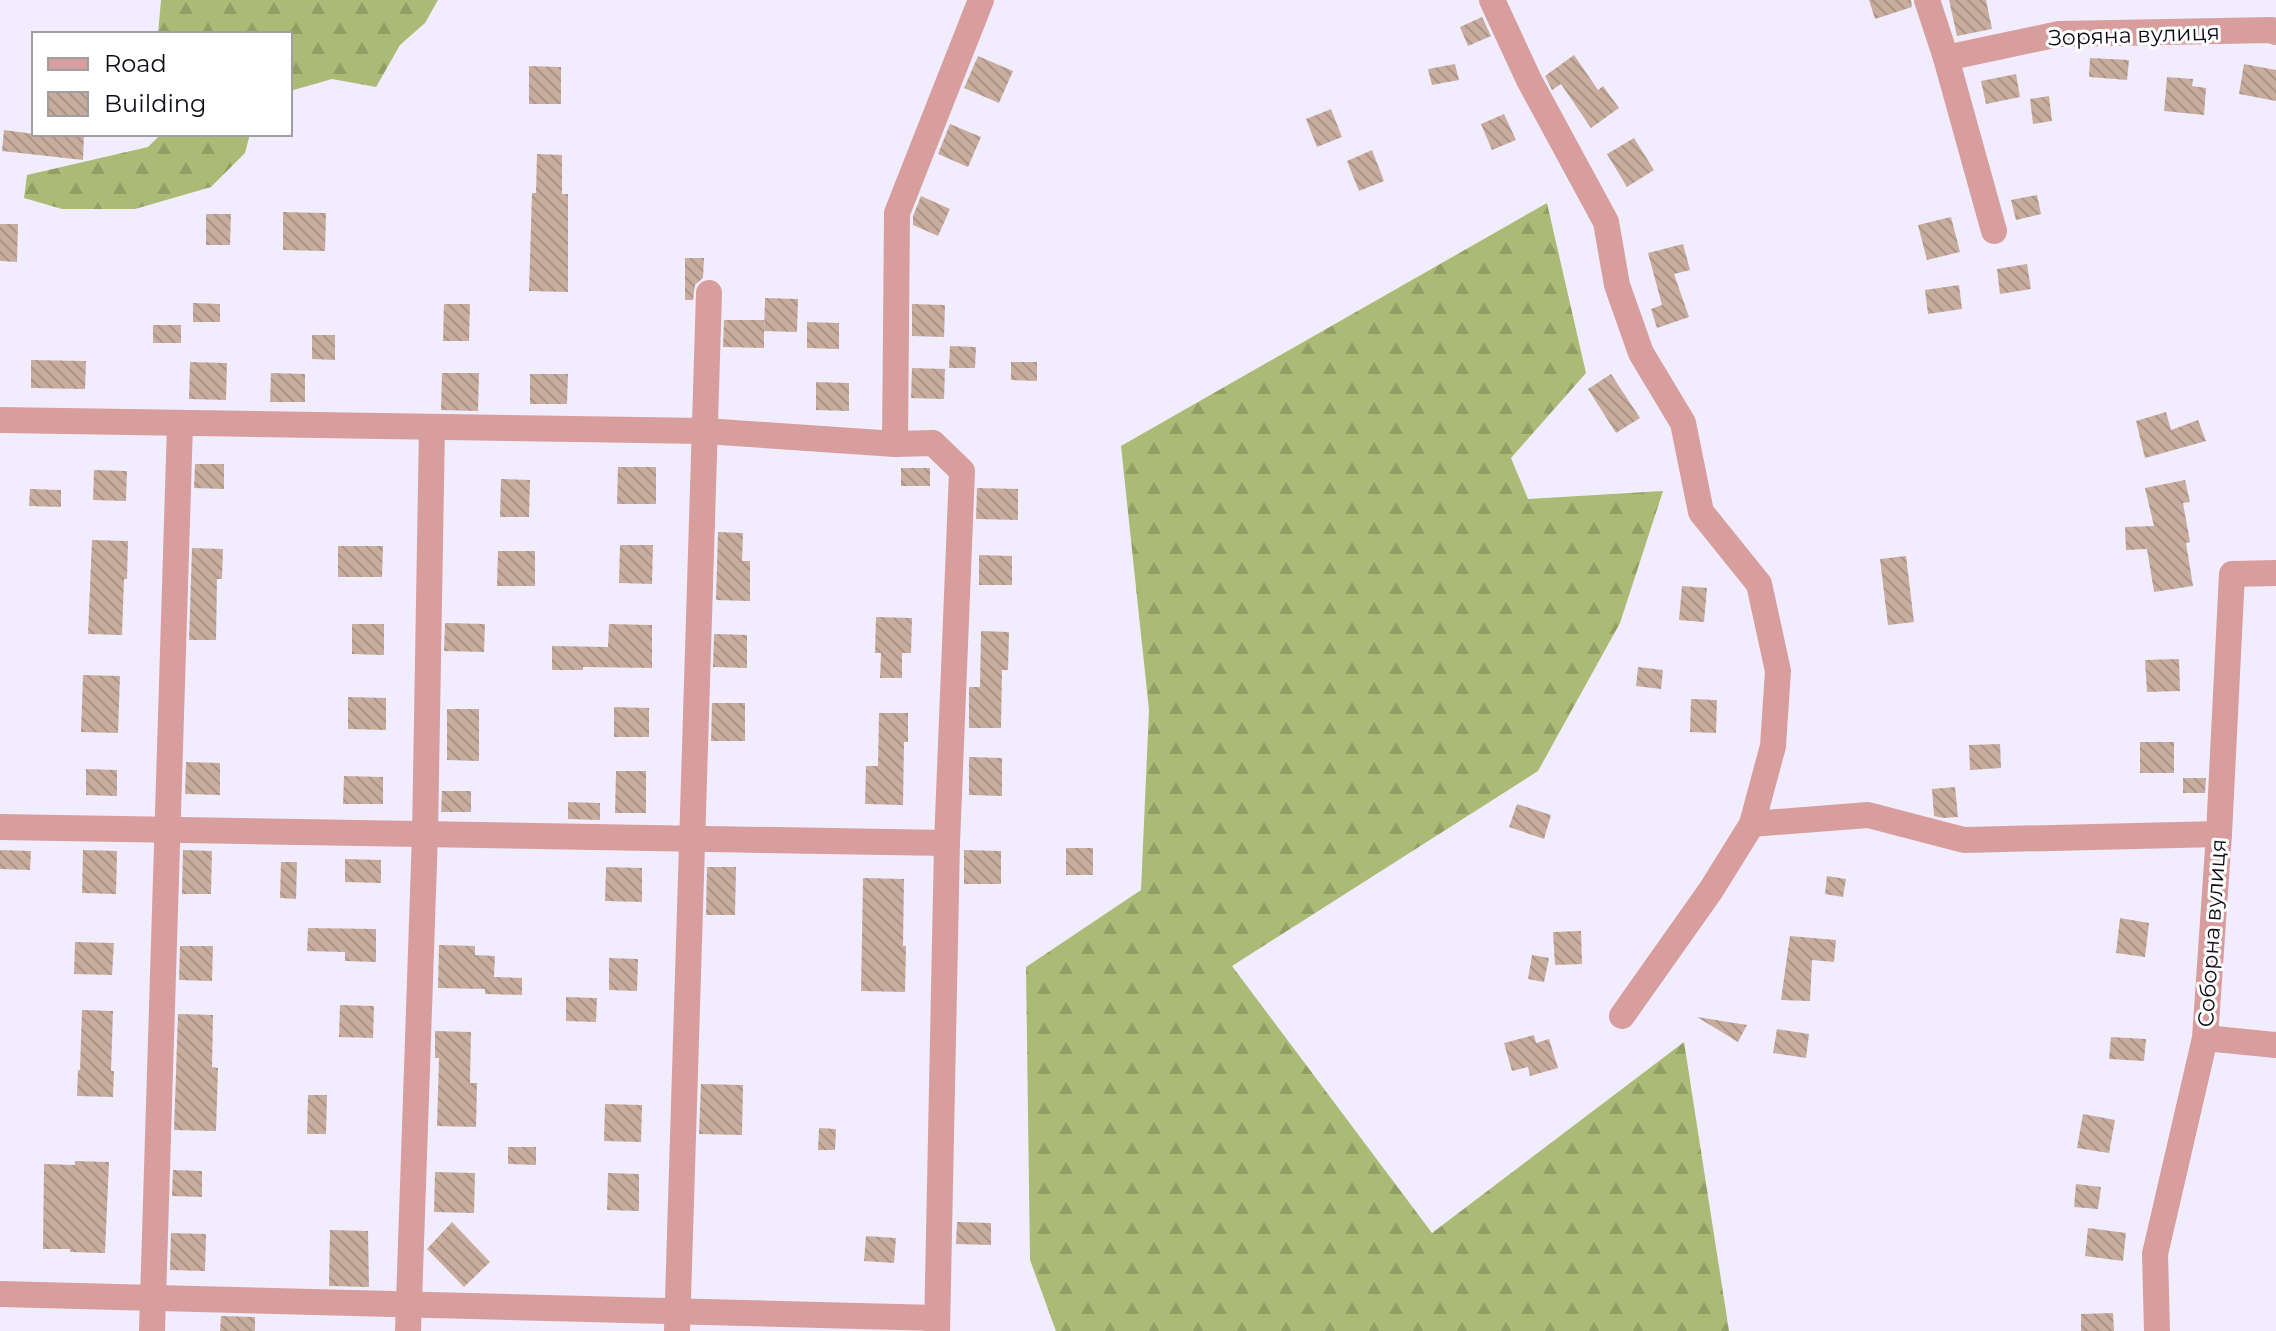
<svg xmlns="http://www.w3.org/2000/svg" width="2276" height="1331" viewBox="0 0 2276 1331" font-family="Montserrat,sans-serif">
<defs>
<pattern id="forest-firs" width="22" height="20" patternUnits="userSpaceOnUse" patternTransform="scale(2)"><rect width="22" height="20" fill="#abba75"/><path d="M5 1l3.5 6h-7zM16 11l3.5 6h-7z" fill="#929f64"/></pattern>
<pattern id="building-back-hatch" width="6" height="6" patternUnits="userSpaceOnUse" patternTransform="scale(2)"><rect width="6" height="6" fill="#c8ad9e"/><path d="M-1 5l2 2M0 0l6 6M5-1l2 2" fill="none" stroke="#ab9487"/></pattern>
</defs>
<rect width="100%" height="100%" fill="#f2edfe"/>
<g fill="url(#forest-firs)">
<polygon points="161,0 438,0 425,23 400,45 376,87 332,79 290,91 290,34 158,34"/>
<polygon points="161,134 250,134 245,153 211,187 135,209 62,209 24,198 27,175 148,147"/>
<polygon points="1547,203 1586,373 1511,458 1528,499 1663,491 1620,623 1538,771 1232,966 1432,1233 1684,1042 1729,1331 1056,1331 1030,1260 1026,967 1141,890 1149,710 1121,446"/>
</g>
<g fill="url(#building-back-hatch)">
<polygon points="1869,0 1911,0 1912,7 1875,19"/>
<polygon points="1949,0 1986,0 1992,29 1957,36"/>
<polygon points="1482,17 1491,36 1468,46 1460,27"/>
<polygon points="1574,55 1598,90 1603,86 1619,108 1591,128 1561,84 1552,90 1545,76"/>
<polygon points="978,56 1013,71 999,103 964,88"/>
<polygon points="2090,58 2129,60 2127,80 2089,77"/>
<polygon points="1455,64 1459,80 1432,85 1428,69"/>
<polygon points="2244,64 2276,70 2276,101 2239,94"/>
<polygon points="529,66 561,67 561,104 529,104"/>
<polygon points="2016,74 2020,97 1986,104 1981,81"/>
<polygon points="2167,77 2193,79 2192,86 2206,88 2204,115 2164,111"/>
<polygon points="2049,96 2052,121 2033,124 2030,99"/>
<polygon points="1331,109 1342,137 1317,147 1306,119"/>
<polygon points="1504,114 1516,140 1492,150 1481,124"/>
<polygon points="950,124 981,137 968,167 938,154"/>
<polygon points="4,130 34,134 84,134 83,160 2,151"/>
<polygon points="1634,138 1654,170 1627,187 1607,154"/>
<polygon points="1372,150 1384,181 1359,191 1347,161"/>
<polygon points="537,154 562,155 562,194 568,194 568,292 529,291 532,193 536,193"/>
<polygon points="2037,195 2041,214 2016,220 2011,200"/>
<polygon points="921,196 950,209 938,236 913,225 913,216"/>
<polygon points="283,212 326,213 325,251 283,250"/>
<polygon points="206,214 231,214 230,245 206,245"/>
<polygon points="1951,217 1960,252 1927,260 1918,225"/>
<polygon points="0,224 18,224 17,262 0,261"/>
<polygon points="1683,244 1690,270 1674,274 1689,317 1657,328 1651,309 1662,305 1648,253"/>
<polygon points="685,258 704,258 703,278 695,285 693,300 685,300"/>
<polygon points="2027,264 2031,289 2000,294 1997,269"/>
<polygon points="1959,285 1962,309 1928,314 1925,290"/>
<polygon points="765,298 798,299 797,332 764,331"/>
<polygon points="193,303 220,304 220,322 193,322"/>
<polygon points="444,304 470,304 469,341 443,341"/>
<polygon points="912,304 945,305 944,337 912,336"/>
<polygon points="724,320 764,320 764,348 723,347"/>
<polygon points="807,322 839,323 839,349 807,348"/>
<rect x="153" y="325" width="28" height="18"/>
<polygon points="312,335 335,335 335,360 312,359"/>
<polygon points="950,346 976,347 975,368 949,368"/>
<polygon points="31,360 86,361 85,389 31,388"/>
<polygon points="190,362 227,363 226,400 189,399"/>
<polygon points="1011,362 1037,362 1037,381 1011,380"/>
<polygon points="912,368 945,369 944,399 911,398"/>
<polygon points="271,373 305,374 305,402 270,402"/>
<polygon points="442,373 479,373 478,411 441,410"/>
<polygon points="530,374 568,374 567,404 530,404"/>
<polygon points="1611,374 1640,418 1616,433 1588,389"/>
<polygon points="816,382 849,383 849,411 816,410"/>
<polygon points="2166,412 2171,430 2198,420 2206,441 2145,458 2136,421"/>
<polygon points="195,464 224,464 224,489 194,488"/>
<polygon points="618,467 656,467 656,504 617,504"/>
<rect x="901" y="468" width="29" height="18"/>
<polygon points="94,470 127,471 126,501 93,500"/>
<polygon points="501,479 530,480 529,517 500,517"/>
<polygon points="2185,480 2190,502 2183,503 2190,542 2186,543 2193,586 2154,592 2147,549 2126,550 2125,527 2154,526 2145,488"/>
<polygon points="977,488 1018,489 1018,520 976,519"/>
<polygon points="30,489 61,490 61,507 29,506"/>
<polygon points="718,532 743,533 742,561 750,561 750,601 716,600"/>
<polygon points="92,540 128,541 127,579 124,579 122,635 88,634"/>
<polygon points="620,545 653,545 652,584 619,583"/>
<polygon points="338,546 383,546 382,577 338,577"/>
<polygon points="192,548 223,549 222,579 217,579 216,640 189,640"/>
<polygon points="498,551 535,551 535,586 497,586"/>
<polygon points="979,555 1012,556 1012,585 979,585"/>
<polygon points="1906,556 1914,622 1888,625 1880,559"/>
<polygon points="1682,586 1707,588 1704,622 1679,620"/>
<polygon points="876,617 912,618 911,653 902,653 902,678 880,678 881,653 875,653"/>
<polygon points="445,623 485,624 484,652 444,651"/>
<polygon points="352,624 384,624 384,655 352,654"/>
<polygon points="609,624 652,625 652,668 583,667 583,670 552,670 552,646 608,647"/>
<polygon points="981,631 1009,632 1008,670 1002,670 1001,728 969,728 969,687 980,687"/>
<polygon points="714,634 747,635 747,668 713,667"/>
<polygon points="2179,659 2180,691 2147,692 2145,660"/>
<polygon points="1638,667 1663,670 1661,689 1636,686"/>
<polygon points="83,675 120,676 118,733 81,732"/>
<polygon points="348,697 386,698 386,730 348,729"/>
<polygon points="1691,699 1717,700 1716,733 1690,732"/>
<polygon points="712,703 745,703 745,741 711,741"/>
<polygon points="614,707 649,708 649,737 614,737"/>
<polygon points="447,709 479,709 479,761 447,760"/>
<polygon points="879,713 908,713 908,742 904,742 903,805 865,804 866,766 878,766"/>
<rect x="2140" y="742" width="34" height="31"/>
<polygon points="2000,744 2001,768 1970,770 1969,745"/>
<polygon points="969,757 1002,758 1002,796 969,795"/>
<polygon points="186,762 220,763 220,795 185,794"/>
<polygon points="86,769 117,770 117,796 86,795"/>
<polygon points="616,771 646,771 646,813 615,813"/>
<polygon points="344,776 383,777 383,804 343,804"/>
<polygon points="2183,778 2206,778 2205,793 2183,793"/>
<polygon points="1955,787 1958,817 1943,818 1934,816 1932,789"/>
<polygon points="442,791 471,791 471,812 441,812"/>
<polygon points="568,802 600,803 600,820 568,819"/>
<polygon points="1517,804 1551,815 1544,839 1509,827"/>
<rect x="1066" y="848" width="27" height="27"/>
<polygon points="0,850 31,851 30,870 0,869"/>
<polygon points="83,850 117,851 116,894 82,893"/>
<polygon points="183,850 212,851 211,894 182,894"/>
<polygon points="964,850 1001,851 1001,884 964,884"/>
<polygon points="345,859 381,860 381,883 345,882"/>
<polygon points="281,862 297,862 296,899 280,898"/>
<polygon points="606,867 642,868 642,902 605,901"/>
<polygon points="707,867 736,867 735,915 706,915"/>
<polygon points="1827,876 1846,879 1843,897 1825,894"/>
<polygon points="863,878 904,879 903,946 906,946 905,992 861,991"/>
<polygon points="2120,918 2149,923 2145,957 2116,953"/>
<polygon points="308,928 376,929 376,962 345,961 345,952 307,951"/>
<polygon points="1581,931 1582,964 1555,965 1553,932"/>
<polygon points="1790,936 1836,940 1834,962 1812,960 1810,1001 1781,1000"/>
<polygon points="75,942 114,943 112,975 74,974"/>
<polygon points="439,945 475,946 475,955 495,956 494,977 522,978 522,995 485,994 485,989 438,988"/>
<polygon points="180,946 213,946 212,981 179,980"/>
<polygon points="1532,955 1549,958 1544,982 1528,979"/>
<polygon points="609,958 638,959 637,991 609,990"/>
<polygon points="566,997 597,998 596,1022 566,1021"/>
<polygon points="340,1005 374,1006 373,1038 339,1037"/>
<polygon points="82,1010 113,1011 111,1071 114,1071 113,1097 77,1096 78,1070 80,1070"/>
<polygon points="178,1014 213,1015 212,1067 218,1068 216,1131 174,1130"/>
<polygon points="1697,1017 1747,1025 1738,1042"/>
<polygon points="1777,1029 1809,1034 1806,1058 1773,1053"/>
<polygon points="435,1031 471,1032 470,1083 477,1083 476,1127 437,1126 439,1058 435,1058"/>
<polygon points="1534,1035 1536,1043 1549,1039 1558,1068 1530,1076 1528,1067 1512,1071 1504,1043"/>
<polygon points="2111,1037 2146,1039 2144,1061 2109,1059"/>
<polygon points="701,1084 743,1085 742,1135 699,1134"/>
<polygon points="308,1095 327,1095 326,1134 307,1134"/>
<polygon points="605,1104 642,1105 641,1142 604,1141"/>
<polygon points="2083,1114 2115,1120 2109,1153 2077,1148"/>
<polygon points="819,1128 836,1129 835,1150 818,1150"/>
<polygon points="508,1147 536,1147 536,1165 508,1164"/>
<polygon points="75,1161 109,1162 105,1253 70,1252 70,1249 43,1249 44,1164 75,1165"/>
<polygon points="173,1170 202,1171 202,1197 172,1196"/>
<polygon points="435,1172 475,1173 474,1213 434,1212"/>
<polygon points="608,1173 639,1174 639,1211 607,1210"/>
<polygon points="2076,1184 2101,1187 2098,1209 2074,1207"/>
<polygon points="452,1222 490,1262 464,1287 427,1249"/>
<polygon points="957,1222 991,1223 991,1245 956,1244"/>
<polygon points="2088,1228 2126,1233 2123,1261 2085,1256"/>
<polygon points="330,1230 368,1231 369,1287 329,1286"/>
<polygon points="171,1233 206,1234 205,1271 170,1270"/>
<polygon points="866,1236 896,1238 894,1263 864,1261"/>
<polygon points="2113,1313 2114,1331 2081,1331 2081,1314"/>
<polygon points="221,1316 255,1317 255,1331 220,1331"/>
</g>
<g fill="none" stroke-linecap="round" stroke-linejoin="round">
<g stroke="#d89e9d" stroke-width="26">
<polyline points="1492,0 1529,80 1606,222 1617,285 1641,353 1683,423 1701,512 1759,584 1778,671 1773,746 1752,824 1711,890 1622,1016"/>
<polyline points="1927,0 1946,58 1994,231"/>
<polyline points="1946,58 2059,34 2272,30 2276,32"/>
<polyline points="0,420 705,431 895,444 933,443 962,471 947,843 937,1331"/>
<polyline points="895,444 897,213 981,0"/>
<polyline points="1752,824 1868,815 1964,840 2219,834"/>
<polyline points="0,827 947,843"/>
<polyline points="2205,1038 2276,1045"/>
<polyline points="0,1294 937,1318"/>
<polyline points="152,1331 180,424"/>
<polyline points="408,1331 425,834 432,427"/>
<polyline points="677,1331 709,293"/>
<polyline points="2157,1331 2155,1254 2205,1038 2219,834 2232,574 2276,573"/>
</g>
</g>
<g text-anchor="middle" dominant-baseline="central" stroke-width="6" stroke-linejoin="round" paint-order="stroke">
<g font-size="22" fill="#100d16" stroke="#fff">
<text transform="translate(2134 35) rotate(-2)">Зоряна вулиця</text>
<text transform="translate(2212 933) rotate(-86)">Соборна вулиця</text>
</g>
</g>
<rect x="32" y="32" width="260" height="104" fill="#ffffff" stroke="#9f9ea2" stroke-width="2"/>
<rect x="48" y="58" width="40" height="12" fill="#d89e9d" stroke="#9f9ea2" stroke-width="2"/>
<text x="104" y="72" font-size="24" fill="#100d16">Road</text>
<rect x="48" y="92" width="40" height="24" fill="url(#building-back-hatch)" stroke="#9f9ea2" stroke-width="2"/>
<text x="104" y="112" font-size="24" fill="#100d16">Building</text>
</svg>
